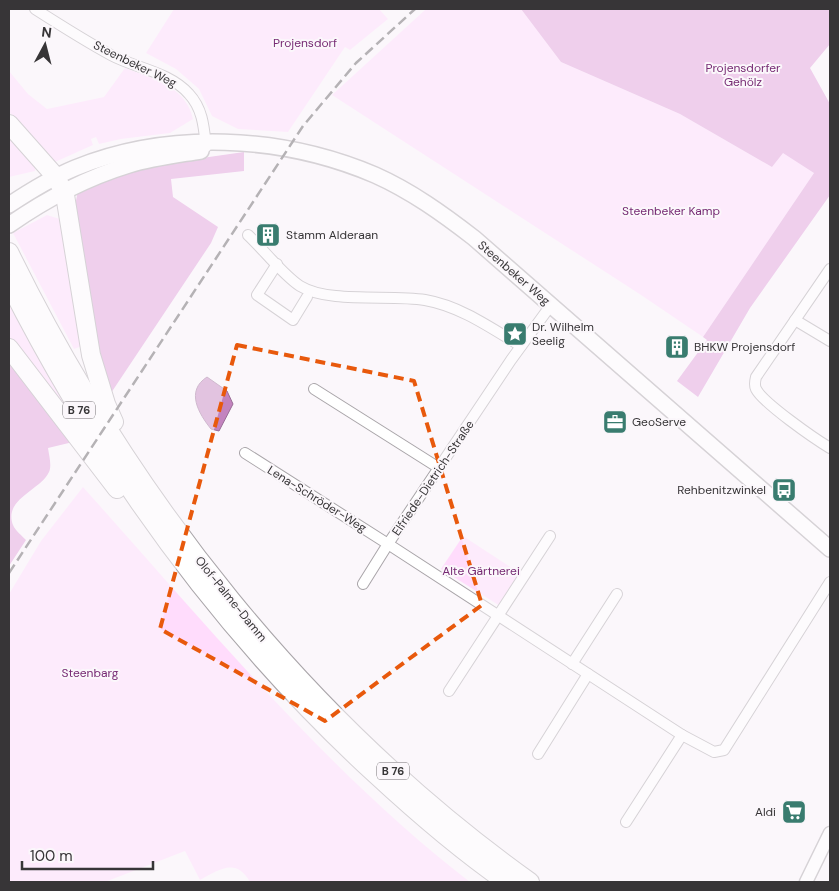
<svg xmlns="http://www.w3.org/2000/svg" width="839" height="891" viewBox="0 0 839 891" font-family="'DM Sans',sans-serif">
<rect width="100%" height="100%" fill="#fbf7fb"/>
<g fill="#ffdcfc">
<polygon points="174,9 379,9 388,19 350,50 345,47 288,132 238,129 212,116 199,89 176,69 146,53"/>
<polygon points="426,9 521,9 561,62 680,114 772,167 783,152 814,173 703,337 641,295 332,95"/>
<path d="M125 68C153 79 186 86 193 119L170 133 121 139 99 144 96 137 91 139 93 145 55 162 9 112V71L28 94 47 109 104 97Z"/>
<polygon points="9,133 35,163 35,171 9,177"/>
<polygon points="47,215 63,220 82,346 74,349 13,233"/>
<polygon points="9,298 74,419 69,415 9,336"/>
<path d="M83 487C205 623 325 770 470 882H250C236 857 219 870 200 880L185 851 105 882H9V594L41 541Z"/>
<polygon points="463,536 521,574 500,606 441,569"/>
</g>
<g fill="#df9dda">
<polygon points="521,9 830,9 830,44 810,68 830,104 830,195 750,308 698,397 677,381 707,340 703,337 814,173 783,153 772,167 680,114 561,62"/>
<polygon points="244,152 244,171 171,179 173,197 218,227 211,243 111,393 97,353 75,206 78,190 122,173 153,165"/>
<path d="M9 360 73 442 48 448C49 455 52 466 49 472 41 490 3 499 13 525 15 530 22 536 26 540L9 566Z"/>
</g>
<path fill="#c383bf" stroke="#996c96" d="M207 377 227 391 233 404 219 431 211 429C199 414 185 391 207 377Z"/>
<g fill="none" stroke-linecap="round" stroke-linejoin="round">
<defs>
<g id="minor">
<path d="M35 9C60 25 85 41 111 55 135 68 170 72 189 94 203 109 204 128 206 147"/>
<path d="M248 235C263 249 284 276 300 286 329 304 391 294 425 300 460 306 491 328 521 346"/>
<polyline points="277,264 257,295 293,320 307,297"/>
<path d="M830 269 756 377C755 381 754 385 756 389 763 403 815 439 830 448"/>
<polyline points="551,305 511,360 388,544 682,735 714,752 724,750 830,582"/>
<polyline points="795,320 830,341"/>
<polyline points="314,389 439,468"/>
<polyline points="245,453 388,544 363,584"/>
<polyline points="572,664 617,594"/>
<polyline points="449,691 550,536"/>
<polyline points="538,754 588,674"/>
<polyline points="626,822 682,735"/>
</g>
<polyline id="tertiary" points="806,882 830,833"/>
<g id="secondary">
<path d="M9 205C30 191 51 178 75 168 169 130 281 135 375 175 411 191 443 214 474 238L830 549"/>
<path d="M9 225C45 200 86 178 129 165 152 158 177 155 201 151"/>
</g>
<g id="trunk">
<polyline points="9,124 56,177 65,195 91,355 106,404 114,422"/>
<path d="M9 252C130 499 306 722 530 882"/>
<path d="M9 283C102 467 223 634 375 774 416 812 460 850 506 882"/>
<polyline points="9,348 117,489"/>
</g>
</defs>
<use href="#minor" stroke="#a9a5a9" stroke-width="12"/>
<use href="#tertiary" stroke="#a9a5a9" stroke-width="15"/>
<use href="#secondary" stroke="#a9a5a9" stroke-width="18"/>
<use href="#trunk" stroke="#a9a5a9" stroke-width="20"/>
<use href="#minor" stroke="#fff" stroke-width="10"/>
<use href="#tertiary" stroke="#fff" stroke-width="12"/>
<use href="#secondary" stroke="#fff" stroke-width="15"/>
<use href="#trunk" stroke="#fff" stroke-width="18"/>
<polyline stroke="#5f5d5f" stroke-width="2.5" stroke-dasharray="10 5" stroke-linecap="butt" points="9,573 303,126 356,63 415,9"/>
</g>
<path d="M0 0H839V891H0ZM237 345 414 381 482 605 325 721 160 629Z" fill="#fbf7fb" fill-opacity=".55" fill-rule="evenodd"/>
<path fill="none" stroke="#e8590c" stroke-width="4" stroke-dasharray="10 6" stroke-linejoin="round" d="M237 345 414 381 482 605 325 721 160 629Z"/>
<defs>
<symbol id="building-square" viewBox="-11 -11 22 22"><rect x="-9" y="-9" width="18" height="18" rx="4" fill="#397c6f" stroke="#fbf7fb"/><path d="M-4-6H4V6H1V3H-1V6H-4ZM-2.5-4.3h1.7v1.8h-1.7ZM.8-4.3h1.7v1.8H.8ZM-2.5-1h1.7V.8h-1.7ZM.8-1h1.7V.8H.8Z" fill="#fff"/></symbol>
<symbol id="sight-square" viewBox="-11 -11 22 22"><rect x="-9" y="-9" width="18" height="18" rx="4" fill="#397c6f" stroke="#fbf7fb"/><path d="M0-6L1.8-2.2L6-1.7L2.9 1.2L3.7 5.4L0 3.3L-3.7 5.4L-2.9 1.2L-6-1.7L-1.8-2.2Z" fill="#fff"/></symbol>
<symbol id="office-square" viewBox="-11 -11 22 22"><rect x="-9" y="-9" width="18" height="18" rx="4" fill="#397c6f" stroke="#fbf7fb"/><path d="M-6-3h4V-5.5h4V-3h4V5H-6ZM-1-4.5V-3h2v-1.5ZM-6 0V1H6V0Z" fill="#fff"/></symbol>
<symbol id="bus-square" viewBox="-11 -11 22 22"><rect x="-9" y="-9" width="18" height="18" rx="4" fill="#397c6f" stroke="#fbf7fb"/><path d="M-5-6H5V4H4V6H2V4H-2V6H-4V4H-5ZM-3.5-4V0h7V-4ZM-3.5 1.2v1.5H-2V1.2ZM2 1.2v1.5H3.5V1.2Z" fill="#fff"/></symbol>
<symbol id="supermarket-square" viewBox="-11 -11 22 22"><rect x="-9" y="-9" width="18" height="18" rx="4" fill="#397c6f" stroke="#fbf7fb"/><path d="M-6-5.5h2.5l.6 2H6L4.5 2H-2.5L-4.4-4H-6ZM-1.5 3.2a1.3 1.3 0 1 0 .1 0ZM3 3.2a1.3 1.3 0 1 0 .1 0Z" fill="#fff"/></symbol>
</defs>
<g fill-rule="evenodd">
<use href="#building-square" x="254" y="221" width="28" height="28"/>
<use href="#sight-square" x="501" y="320" width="28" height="28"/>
<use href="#building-square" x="663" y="333" width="28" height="28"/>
<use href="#office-square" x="601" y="408" width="28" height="28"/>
<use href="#bus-square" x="770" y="476" width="28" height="28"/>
<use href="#supermarket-square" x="780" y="798" width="28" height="28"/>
</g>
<g text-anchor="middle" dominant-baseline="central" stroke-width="4" stroke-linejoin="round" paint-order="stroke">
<g fill="#fbf7fb" stroke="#726f72" stroke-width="1">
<rect x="63" y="401.5" width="32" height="17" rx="4"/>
<rect x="377" y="762.5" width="32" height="17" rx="4"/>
</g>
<g font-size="11" font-weight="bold" fill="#373537">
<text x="79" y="410">B 76</text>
<text x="393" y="771">B 76</text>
</g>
<g font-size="12" fill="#762a73" stroke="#fbf7fb">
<text x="305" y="43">Projensdorf</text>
<text x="743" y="68">Projensdorfer<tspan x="743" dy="14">Gehölz</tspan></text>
<text x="671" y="211">Steenbeker Kamp</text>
<text x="481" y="571">Alte Gärtnerei</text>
<text x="90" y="673">Steenbarg</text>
</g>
<g font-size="12" fill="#373537" stroke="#fbf7fb">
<text transform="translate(135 64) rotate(26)">Steenbeker Weg</text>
<text transform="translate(514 273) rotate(41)">Steenbeker Weg</text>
<text transform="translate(433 478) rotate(-56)">Elfriede-Dietrich-Straße</text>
<text transform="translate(317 499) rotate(32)">Lena-Schröder-Weg</text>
<text transform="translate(231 599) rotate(51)">Olof-Palme-Damm</text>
</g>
<g font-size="12" fill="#373537" stroke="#fbf7fb" text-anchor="start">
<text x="286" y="235">Stamm Alderaan</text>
<text x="532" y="327">Dr. Wilhelm<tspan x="532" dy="14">Seelig</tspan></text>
<text x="694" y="347">BHKW Projensdorf</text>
<text x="632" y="422">GeoServe</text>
<text x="766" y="490" text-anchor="end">Rehbenitzwinkel</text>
<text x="776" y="812" text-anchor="end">Aldi</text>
</g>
</g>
<rect width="839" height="891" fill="none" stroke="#373537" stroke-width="20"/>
<g transform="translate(45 45) rotate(7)" stroke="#fbf7fb" stroke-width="4" paint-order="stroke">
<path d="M0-4L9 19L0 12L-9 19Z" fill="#373537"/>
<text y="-8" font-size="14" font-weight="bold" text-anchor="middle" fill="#373537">N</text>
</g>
<path d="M22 861v8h131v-8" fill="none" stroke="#373537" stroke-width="2.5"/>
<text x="30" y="861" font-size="15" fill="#373537" stroke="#fbf7fb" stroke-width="4" paint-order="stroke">100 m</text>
</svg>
